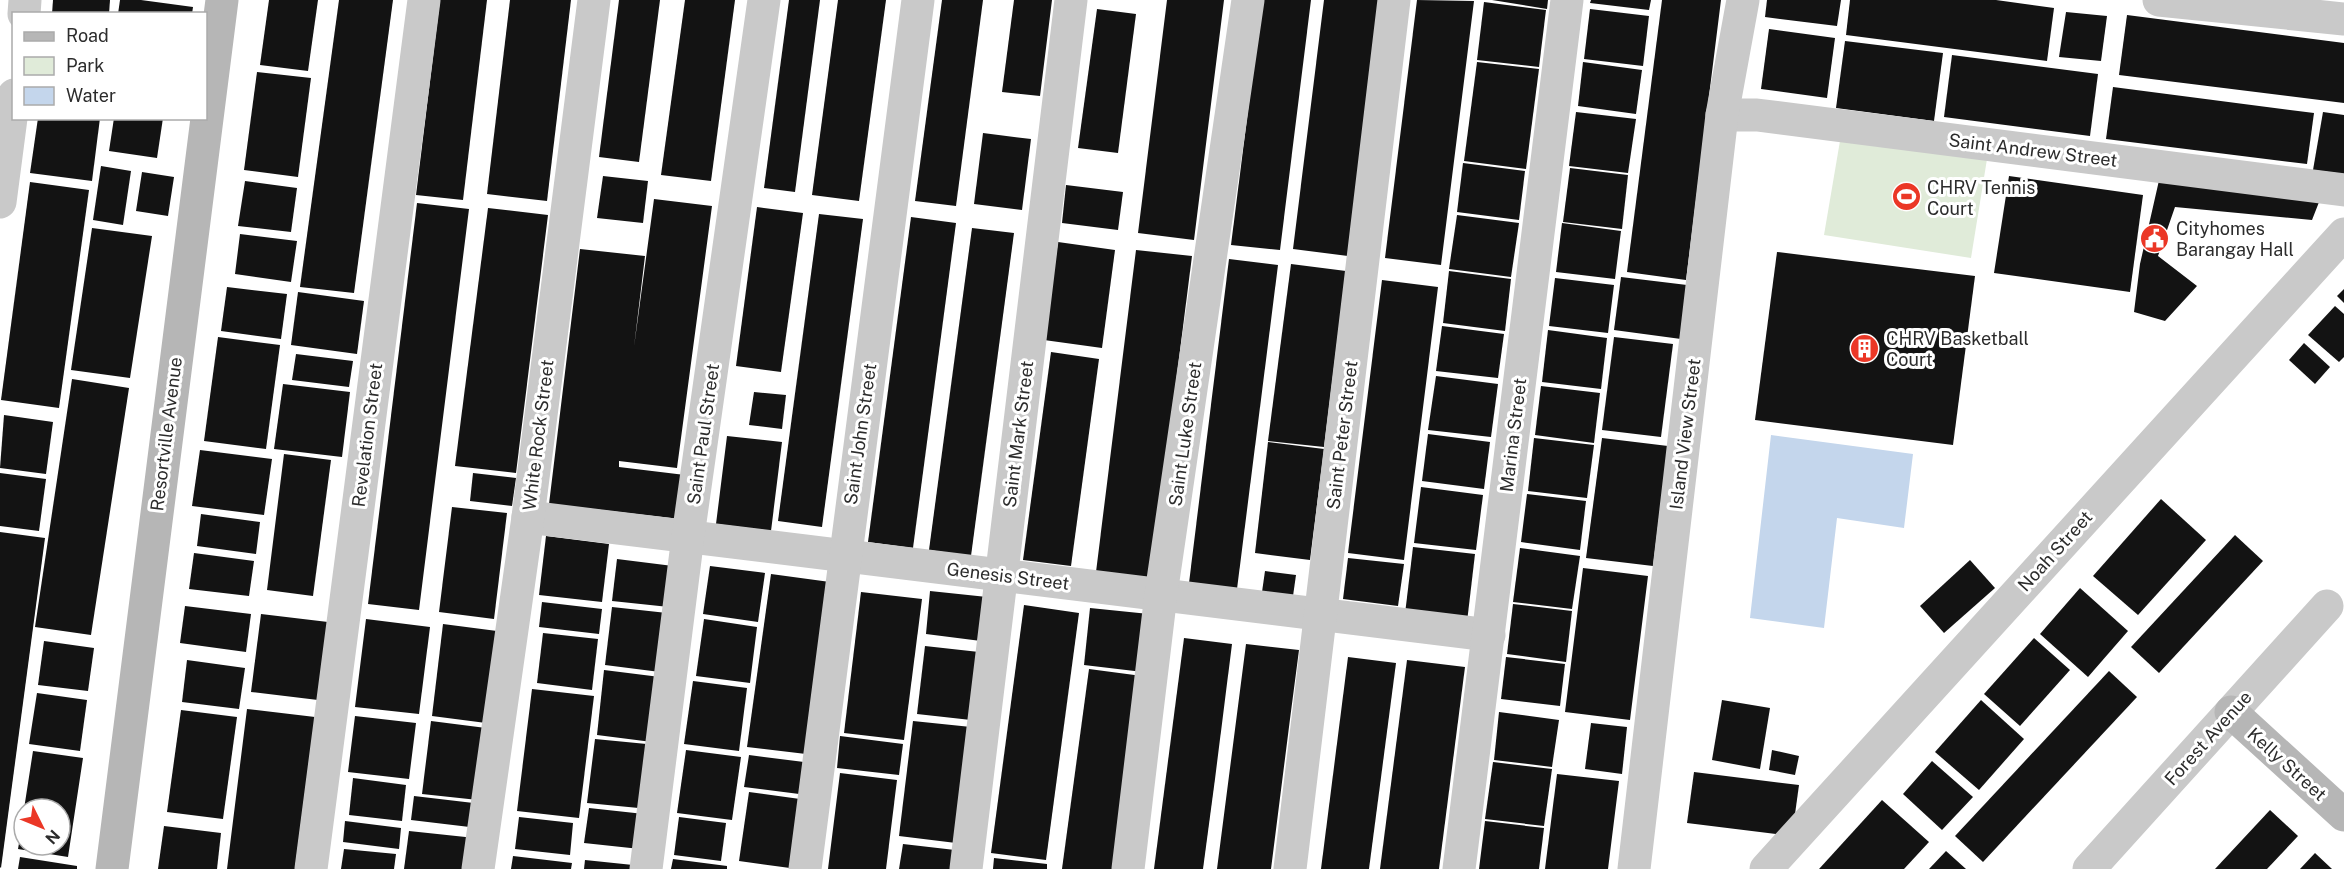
<svg xmlns="http://www.w3.org/2000/svg" width="2344" height="869" viewBox="0 0 2344 869" font-family="'Public Sans',sans-serif">
<rect width="100%" height="100%" fill="#fff"/>
<polygon fill="#e0ebd9" points="1841,135 1987,159 1971,258 1824,235"/>
<polygon fill="#c4d6ec" points="1771,435 1913,454 1904,528 1837,518 1824,628 1750,618"/>
<g fill="#131313">
<polygon points="53,0 110,0 109,14 52,14"/>
<polygon points="120,0 141,0 193,7 192,14 118,14"/>
<polygon points="269,0 318,0 308,71 260,65"/>
<polygon points="339,0 393,0 354,293 300,287"/>
<polygon points="440,0 487,0 463,200 416,195"/>
<polygon points="510,0 571,0 547,201 487,194"/>
<polygon points="619,0 660,0 639,162 599,157"/>
<polygon points="685,0 735,0 711,181 661,175"/>
<polygon points="789,0 820,0 795,192 764,188"/>
<polygon points="838,0 886,0 859,201 812,195"/>
<polygon points="942,0 983,0 956,206 915,201"/>
<polygon points="1014,0 1052,0 1040,96 1002,92"/>
<polygon points="1167,0 1224,0 1194,240 1138,233"/>
<polygon points="1262,0 1311,0 1280,250 1231,245"/>
<polygon points="1324,0 1380,0 1348,256 1293,249"/>
<polygon points="1417,0 1474,1 1441,265 1385,258"/>
<polygon points="1492,0 1548,0 1547,9"/>
<polygon points="1591,0 1651,0 1649,10 1590,3"/>
<polygon points="1662,0 1721,0 1686,280 1627,272"/>
<polygon points="1767,0 1841,0 1837,26 1765,17"/>
<polygon points="1850,0 1996,0 2054,8 2047,61 1846,35"/>
<polygon points="1484,2 1546,10 1539,67 1477,60"/>
<polygon points="1097,9 1136,14 1118,153 1078,148"/>
<polygon points="1590,9 1649,16 1643,66 1584,59"/>
<polygon points="2066,12 2107,16 2101,61 2059,57"/>
<polygon points="2127,15 2344,43 2344,103 2119,75"/>
<polygon points="1769,29 1835,38 1827,98 1761,89"/>
<polygon points="1845,41 1943,53 1934,121 1836,108"/>
<polygon points="1952,55 2098,74 2090,136 1944,117"/>
<polygon points="1477,62 1539,69 1526,169 1464,161"/>
<polygon points="1583,62 1642,70 1636,114 1578,106"/>
<polygon points="257,72 311,78 298,177 244,170"/>
<polygon points="2113,87 2314,113 2307,164 2106,139"/>
<polygon points="1576,112 1636,119 1628,173 1569,166"/>
<polygon points="2323,112 2344,115 2344,174 2313,170"/>
<polygon points="38,118 100,118 92,181 30,173"/>
<polygon points="114,118 163,118 157,158 109,151"/>
<polygon points="983,133 1031,139 1022,210 974,204"/>
<polygon points="1463,163 1525,171 1519,220 1457,212"/>
<polygon points="101,166 131,171 123,225 93,220"/>
<polygon points="1570,168 1628,175 1622,229 1563,222"/>
<polygon points="142,172 174,177 168,216 136,211"/>
<polygon points="603,176 648,181 643,223 597,218"/>
<polygon points="2009,176 2143,195 2130,292 1994,273"/>
<polygon points="2160,176 2321,197 2312,220 2175,207 2158,256 2197,286 2165,321 2134,312 2140,264"/>
<polygon points="245,181 297,188 291,232 238,226"/>
<polygon points="30,182 89,190 59,408 1,400"/>
<polygon points="1066,185 1123,192 1118,230 1062,223"/>
<polygon points="654,199 712,206 677,468 619,461 619,467 685,475 680,519 549,504 580,249 645,256 634,347"/>
<polygon points="417,203 469,209 419,610 368,604"/>
<polygon points="757,207 803,213 781,372 736,366"/>
<polygon points="488,208 548,215 516,473 455,466"/>
<polygon points="819,214 863,219 822,527 778,521"/>
<polygon points="1457,215 1519,223 1511,277 1449,269"/>
<polygon points="911,217 956,223 913,548 868,542"/>
<polygon points="1562,223 1621,231 1615,279 1556,272"/>
<polygon points="92,228 152,236 130,378 71,370"/>
<polygon points="972,228 1014,233 971,556 929,550"/>
<polygon points="240,234 297,241 291,282 235,274"/>
<polygon points="1058,242 1115,250 1102,348 1044,340"/>
<polygon points="1136,250 1192,256 1151,579 1096,572"/>
<polygon points="1777,252 1975,276 1953,445 1755,420"/>
<polygon points="1229,259 1278,265 1237,589 1189,583"/>
<polygon points="1291,264 1346,271 1324,447 1268,441"/>
<polygon points="1449,271 1511,279 1505,331 1443,323"/>
<polygon points="1621,277 1687,285 1681,339 1614,330"/>
<polygon points="1555,278 1614,285 1608,333 1549,326"/>
<polygon points="1382,280 1438,287 1404,560 1348,553"/>
<polygon points="227,287 287,294 281,339 221,331"/>
<polygon points="2344,289 2344,303 2337,296"/>
<polygon points="298,292 364,301 357,354 291,345"/>
<polygon points="2335,306 2344,314 2344,357 2339,362 2308,335"/>
<polygon points="1442,326 1504,334 1498,378 1436,371"/>
<polygon points="1548,330 1607,338 1601,389 1542,382"/>
<polygon points="218,337 280,345 266,449 204,441"/>
<polygon points="1614,337 1673,344 1661,437 1602,430"/>
<polygon points="2304,343 2330,367 2315,384 2289,360"/>
<polygon points="1051,352 1099,359 1071,566 1023,560"/>
<polygon points="296,354 353,361 349,387 292,380"/>
<polygon points="1436,376 1498,384 1491,437 1428,430"/>
<polygon points="72,379 129,388 91,635 35,627"/>
<polygon points="283,384 350,392 342,457 274,449"/>
<polygon points="1541,386 1600,393 1594,443 1535,435"/>
<polygon points="754,392 786,395 782,429 749,425"/>
<polygon points="4,415 53,422 46,474 0,468"/>
<polygon points="1428,434 1490,442 1484,489 1422,481"/>
<polygon points="727,436 782,442 771,531 716,524"/>
<polygon points="1534,438 1594,445 1587,498 1528,491"/>
<polygon points="1602,438 1668,446 1653,566 1586,558"/>
<polygon points="1268,442 1324,449 1310,560 1255,553"/>
<polygon points="200,450 272,459 264,515 192,506"/>
<polygon points="284,454 331,460 313,596 267,590"/>
<polygon points="0,473 46,479 39,531 0,526"/>
<polygon points="473,473 516,478 512,506 470,501"/>
<polygon points="1421,487 1483,495 1476,550 1414,543"/>
<polygon points="1527,494 1586,501 1580,550 1521,542"/>
<polygon points="2161,499 2206,540 2138,615 2093,576"/>
<polygon points="452,507 507,513 494,619 439,612"/>
<polygon points="201,514 260,522 256,554 197,546"/>
<polygon points="0,532 45,538 1,868 0,867"/>
<polygon points="2235,535 2263,561 2159,673 2131,647"/>
<polygon points="546,536 609,544 602,602 539,595"/>
<polygon points="1413,547 1475,554 1467,622 1405,614"/>
<polygon points="1520,548 1580,556 1572,609 1513,602"/>
<polygon points="194,553 254,561 249,596 189,589"/>
<polygon points="1348,558 1404,564 1398,606 1343,599"/>
<polygon points="617,559 673,566 669,607 612,601"/>
<polygon points="1970,560 1995,588 1944,633 1920,606"/>
<polygon points="710,566 765,573 758,622 703,614"/>
<polygon points="1583,568 1648,576 1630,720 1565,712"/>
<polygon points="1265,571 1296,575 1292,603 1261,599"/>
<polygon points="771,574 830,582 806,754 747,747"/>
<polygon points="2080,588 2128,631 2088,677 2040,634"/>
<polygon points="930,591 987,597 981,641 926,634"/>
<polygon points="861,592 922,599 904,740 844,733"/>
<polygon points="542,602 602,609 599,634 539,627"/>
<polygon points="1513,604 1572,611 1566,662 1507,654"/>
<polygon points="1024,605 1079,613 1046,860 991,853"/>
<polygon points="185,606 251,614 246,652 180,643"/>
<polygon points="612,607 667,613 660,672 605,665"/>
<polygon points="1090,608 1149,614 1143,672 1084,665"/>
<polygon points="261,614 328,622 318,700 251,692"/>
<polygon points="366,619 430,627 419,714 355,707"/>
<polygon points="704,619 757,627 750,683 696,676"/>
<polygon points="443,624 497,631 486,723 432,716"/>
<polygon points="543,633 598,639 592,690 537,683"/>
<polygon points="1184,638 1232,644 1215,779 1203,869 1154,869"/>
<polygon points="2034,638 2070,670 2020,726 1984,694"/>
<polygon points="44,641 94,648 88,691 38,685"/>
<polygon points="1246,644 1299,650 1290,719 1271,869 1217,869"/>
<polygon points="925,646 979,652 971,720 917,714"/>
<polygon points="1348,657 1396,663 1369,869 1321,869"/>
<polygon points="1506,657 1565,664 1560,706 1501,699"/>
<polygon points="187,660 245,668 239,709 182,702"/>
<polygon points="1407,660 1465,667 1439,869 1380,869"/>
<polygon points="1089,669 1142,676 1117,869 1062,869"/>
<polygon points="604,670 660,677 652,742 597,735"/>
<polygon points="2109,671 2137,697 1983,862 1955,836"/>
<polygon points="693,681 747,688 739,751 684,744"/>
<polygon points="532,689 594,696 579,818 517,811"/>
<polygon points="37,693 87,700 80,751 29,744"/>
<polygon points="1722,700 1770,708 1760,769 1712,760"/>
<polygon points="1981,700 2024,739 1979,790 1935,752"/>
<polygon points="247,709 315,717 295,869 227,869"/>
<polygon points="181,710 237,717 223,819 167,812"/>
<polygon points="1499,712 1559,720 1552,767 1494,760"/>
<polygon points="355,716 416,723 409,779 348,772"/>
<polygon points="431,721 486,728 478,800 422,794"/>
<polygon points="913,721 971,727 956,843 899,836"/>
<polygon points="1591,723 1627,727 1622,774 1585,769"/>
<polygon points="840,736 903,744 899,775 837,768"/>
<polygon points="595,739 657,745 649,809 587,803"/>
<polygon points="686,750 741,757 732,820 677,813"/>
<polygon points="1772,750 1799,756 1795,775 1769,770"/>
<polygon points="33,751 83,758 68,857 18,849 23,820 24,845 60,845 60,809 24,809"/>
<polygon points="749,755 812,763 807,795 744,787"/>
<polygon points="1932,761 1973,797 1942,830 1903,794"/>
<polygon points="1493,762 1552,769 1544,826 1485,819"/>
<polygon points="1694,772 1799,785 1792,836 1687,823"/>
<polygon points="840,773 897,780 886,869 828,869"/>
<polygon points="1557,774 1619,781 1608,869 1545,869"/>
<polygon points="353,778 406,785 402,821 349,815"/>
<polygon points="749,792 800,799 790,868 739,861"/>
<polygon points="414,796 482,804 478,828 411,820"/>
<polygon points="1882,800 1929,842 1904,869 1819,869"/>
<polygon points="589,808 644,814 640,849 584,843"/>
<polygon points="2270,810 2298,836 2267,869 2215,869"/>
<polygon points="519,817 573,823 570,855 515,849"/>
<polygon points="679,817 726,823 721,861 674,855"/>
<polygon points="345,821 401,828 399,849 343,842"/>
<polygon points="1485,821 1544,828 1539,869 1479,869"/>
<polygon points="164,826 221,833 217,869 158,869"/>
<polygon points="409,831 475,838 471,869 404,869"/>
<polygon points="903,844 955,850 953,869 899,869"/>
<polygon points="344,849 396,854 394,869 341,869"/>
<polygon points="1946,851 1966,869 1929,869"/>
<polygon points="2315,853 2332,869 2300,869"/>
<polygon points="513,856 572,863 571,869 511,869"/>
<polygon points="20,857 77,866 77,869 18,869"/>
<polygon points="994,858 1047,864 1047,869 993,869"/>
<polygon points="673,859 727,866 727,869 671,869"/>
<polygon points="585,860 633,865 633,869 584,869"/>
</g>
<g fill="none" stroke-linecap="round" stroke-linejoin="round">
<g stroke="#c9c9c9" stroke-width="33">
<polyline points="2159,0 2344,19"/>
<polyline points="24,14 25,0"/>
<polyline points="1722,115 1757,115 2344,190"/>
<polyline points="0,202 14,95"/>
<polyline points="528,517 1489,635"/>
<polyline points="311,869 424,0"/>
<polyline points="478,869 528,517 594,0"/>
<polyline points="646,869 688,536 764,0"/>
<polyline points="805,869 918,0"/>
<polyline points="966,869 1071,0"/>
<polyline points="1128,869 1161,594 1248,0"/>
<polyline points="1290,869 1394,0"/>
<polyline points="1459,869 1567,0"/>
<polyline points="1634,869 1722,115 1743,0"/>
<polyline points="1766,869 2344,234"/>
<polyline points="2089,869 2327,606"/>
</g>
<g stroke="#b6b6b6" stroke-width="33">
<polyline points="2231,712 2344,815"/>
<polyline points="112,869 222,0"/>
</g>
</g>
<defs>
<symbol id="stadium-disc" viewBox="-11 -11 22 22"><circle r="9.5" fill="#eb3726" stroke="#fff"/><path d="M0-5a6.5 5 0 1 0 0 10a6.5 5 0 1 0 0-10ZM-3.5-1.8h7v3.6h-7Z" fill="#fff"/></symbol>
<symbol id="civic-disc" viewBox="-11 -11 22 22"><circle r="9.5" fill="#eb3726" stroke="#fff"/><path d="M-.6-6.5H3V-4.5H.6V-3L4-1V1h2V6H-6V1h2V-1L-.6-3ZM-1.2 2.5V6h2.4V2.5Z" fill="#fff"/></symbol>
<symbol id="building-disc" viewBox="-11 -11 22 22"><circle r="9.5" fill="#eb3726" stroke="#fff"/><path d="M-4-6H4V6H1V3H-1V6H-4ZM-2.5-4.3h1.7v1.8h-1.7ZM.8-4.3h1.7v1.8H.8ZM-2.5-1h1.7V.8h-1.7ZM.8-1h1.7V.8H.8Z" fill="#fff"/></symbol>
</defs>
<g fill-rule="evenodd">
<use href="#stadium-disc" x="1890" y="180" width="33" height="33"/>
<use href="#civic-disc" x="2138" y="222" width="33" height="33"/>
<use href="#building-disc" x="1848" y="332" width="33" height="33"/>
</g>
<g text-anchor="middle" dominant-baseline="central" stroke-width="6" stroke-linejoin="round" paint-order="stroke">
<g font-size="18" fill="#2c2c2c" stroke="#fff">
<text transform="translate(2033 150) rotate(7)">Saint Andrew Street</text>
<text transform="translate(166 434) rotate(-83)">Resortville Avenue</text>
<text transform="translate(703 434) rotate(-82)">Saint Paul Street</text>
<text transform="translate(860 434) rotate(-82)">Saint John Street</text>
<text transform="translate(1018 434) rotate(-83)">Saint Mark Street</text>
<text transform="translate(1185 434) rotate(-82)">Saint Luke Street</text>
<text transform="translate(1685 434) rotate(-83)">Island View Street</text>
<text transform="translate(367 435) rotate(-83)">Revelation Street</text>
<text transform="translate(538 435) rotate(-83)">White Rock Street</text>
<text transform="translate(1342 435) rotate(-83)">Saint Peter Street</text>
<text transform="translate(1513 435) rotate(-83)">Marina Street</text>
<text transform="translate(2055 551) rotate(-48)">Noah Street</text>
<text transform="translate(1008 576) rotate(7)">Genesis Street</text>
<text transform="translate(2208 738) rotate(-48)">Forest Avenue</text>
<text transform="translate(2287 764) rotate(42)">Kelly Street</text>
</g>
<g font-size="18" fill="#2c2c2c" stroke="#fff" text-anchor="start">
<text x="1927" y="187">CHRV Tennis<tspan x="1927" dy="21">Court</tspan></text>
<text x="2176" y="228">Cityhomes<tspan x="2176" dy="21">Barangay Hall</tspan></text>
<text x="1886" y="338">CHRV Basketball<tspan x="1886" dy="21">Court</tspan></text>
</g>
</g>
<rect x="12" y="12" width="195" height="108" fill="#ffffff" stroke="#ababab" stroke-width="1.5"/>
<rect x="24" y="32" width="30" height="9" fill="#b6b6b6" stroke="#ababab" stroke-width="1.5"/>
<text x="66" y="42" font-size="18" fill="#2c2c2c">Road</text>
<rect x="24" y="57" width="30" height="18" fill="#e0ebd9" stroke="#ababab" stroke-width="1.5"/>
<text x="66" y="72" font-size="18" fill="#2c2c2c">Park</text>
<rect x="24" y="87" width="30" height="18" fill="#c4d6ec" stroke="#ababab" stroke-width="1.5"/>
<text x="66" y="102" font-size="18" fill="#2c2c2c">Water</text>
<g transform="translate(42 827) rotate(133)"><circle r="28" fill="#ffffff" stroke="#ababab" stroke-width="1.5"/>
<path d="M0-4.5L10 22L0 15L-10 22Z" fill="#eb3726"/>
<text y="-9" font-size="16" font-weight="bold" text-anchor="middle" fill="#2c2c2c">N</text>
</g>
</svg>
